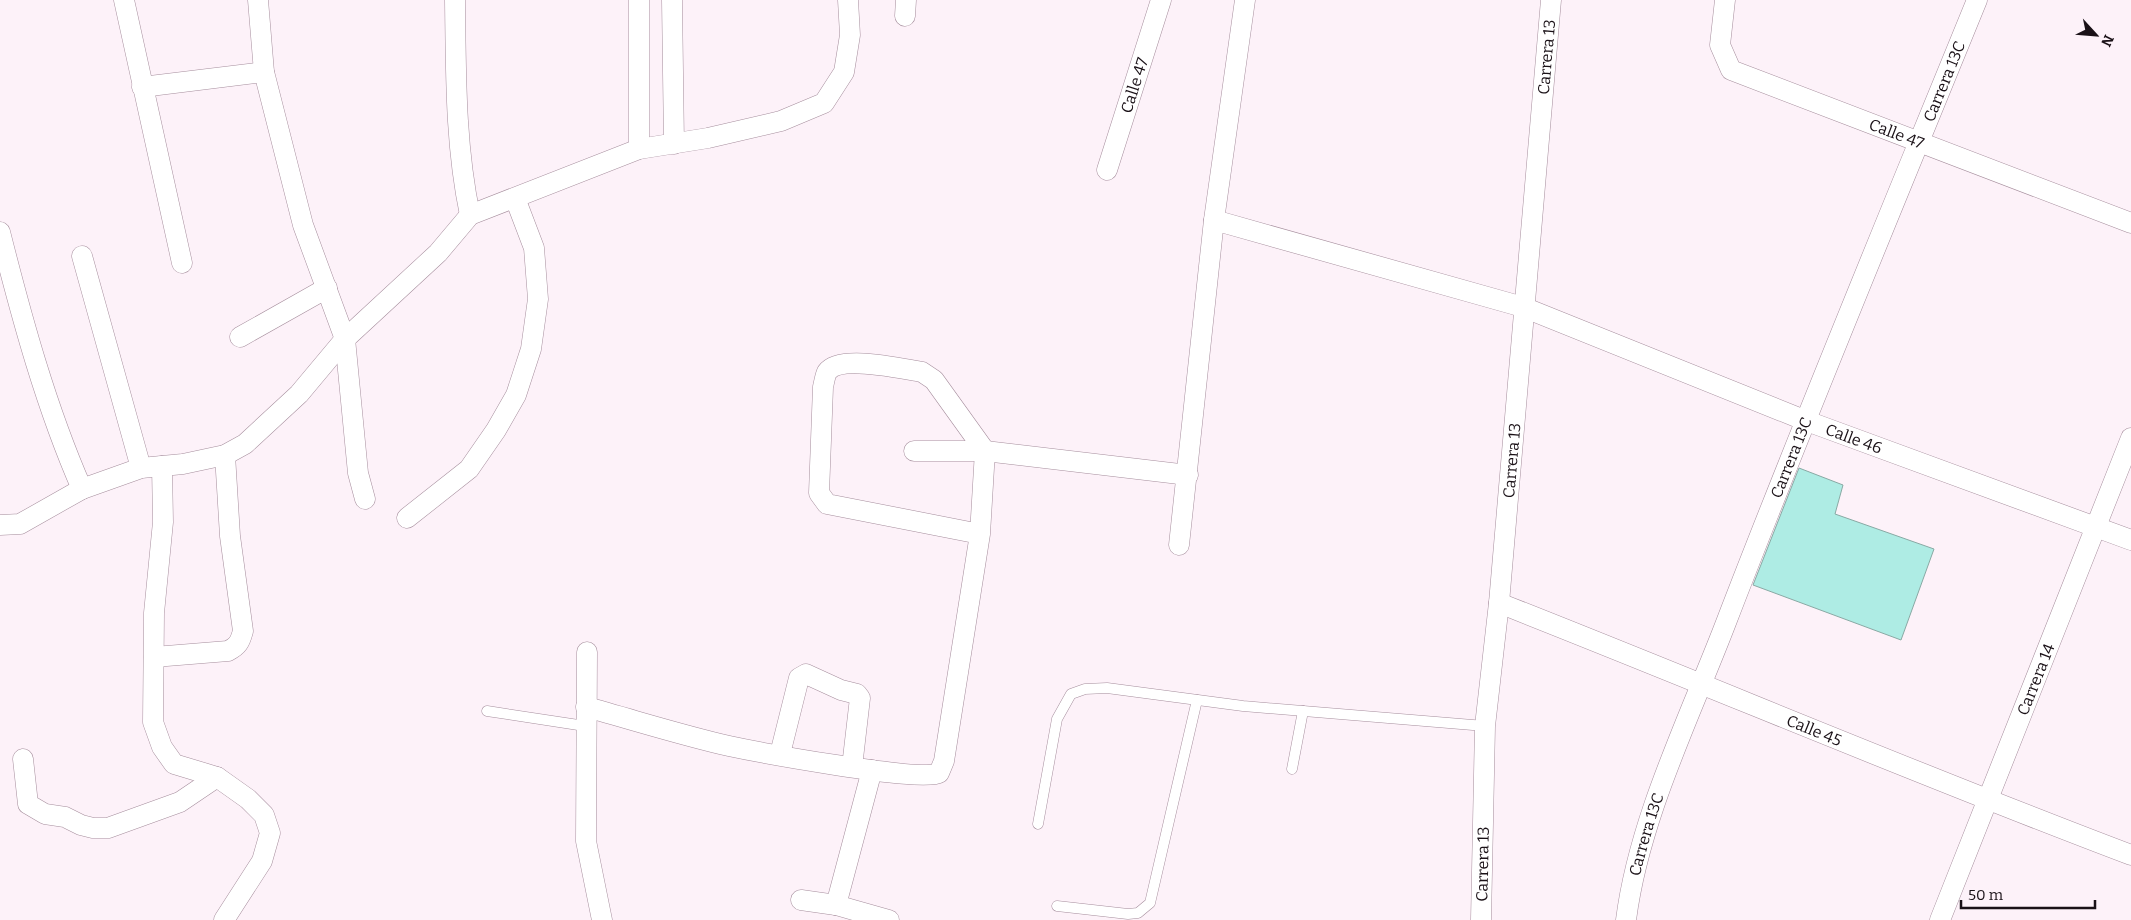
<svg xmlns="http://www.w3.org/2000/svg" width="2131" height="920" viewBox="0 0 2131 920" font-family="Bitter,serif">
<rect width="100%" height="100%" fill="#fdf2f9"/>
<polygon fill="#aeece4" stroke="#89a9a4" points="1799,468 1843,485 1835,514 1934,549 1901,640 1753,585"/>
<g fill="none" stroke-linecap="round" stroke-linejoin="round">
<defs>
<g id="service">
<polyline points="487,711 585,726"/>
<polyline points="1292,769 1303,711"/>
<polyline points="1038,824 1057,719 1071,694 1085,689 1107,688 1243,706 1485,726"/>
<polyline points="1057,906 1128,914 1138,913 1150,903 1197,700"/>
</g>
<g id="minor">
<polyline points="124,0 182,263"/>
<polyline points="258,0 264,72 303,225 345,339 358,473 365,499"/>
<path d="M455 0C456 72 455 144 470 215"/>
<polyline points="639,0 639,149"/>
<polyline points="672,0 674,144"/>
<path id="s1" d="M1725 0 1720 45 1731 70 2131 223"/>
<polyline points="905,16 906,0"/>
<polyline points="142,87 264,72"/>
<path id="s2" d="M1107 170 1161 0"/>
<polyline points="1214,220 1245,0"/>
<path d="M0 232C22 319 46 407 82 489L141 468 183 464 225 455 245 444 299 394 345 339 438 253 470 215 639 149 708 138 781 121 824 103 844 72 850 35 848 0"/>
<polyline points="82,256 141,468"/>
<polyline points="240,337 327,288"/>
<polyline points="914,451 985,451 1188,475"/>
<polyline points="162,466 163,522 154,613 153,722 162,747 174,764 217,777 248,799 264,815 270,833 262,861 224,920"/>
<polyline points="407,518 469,469 496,430 516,395 531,349 538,299 534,248 515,198"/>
<polyline points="0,525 20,524 82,489"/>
<path id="s3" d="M1179 545 1214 220 1523 307 1804 420 2131 540"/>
<path id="s4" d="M1499 603C1710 686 1919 775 2131 855"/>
<polyline points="587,652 586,841 602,920"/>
<path d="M154 657 228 651C238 646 240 642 243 631L230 536 225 455"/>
<path d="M586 707C634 720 681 735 729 746 757 752 924 783 939 773L944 761 980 534 985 451 934 380 922 372C902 369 840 354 827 372 825 376 824 383 823 387L819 493 827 504 980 534"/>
<polyline points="780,754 799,678 806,674 841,690 857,694 860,698 852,767"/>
<polyline points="23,759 28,804 45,814 65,817 81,825 93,828 108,828 180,802 217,777"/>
<polyline points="801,900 836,905 889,920"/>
<polyline points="836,905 872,770"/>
<path id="s5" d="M1481 920 1485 726 1499 603 1551 0"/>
<path id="s6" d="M1626 920C1639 818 1690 717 1727 620 1807 412 1893 206 1977 0"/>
<path id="s7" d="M1940 920 2131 438"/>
</g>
</defs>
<use href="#service" stroke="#a68e9d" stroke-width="11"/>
<use href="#minor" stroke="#a68e9d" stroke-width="21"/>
<use href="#service" stroke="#fff" stroke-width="10"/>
<use href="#minor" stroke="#fff" stroke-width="20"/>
</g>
<g text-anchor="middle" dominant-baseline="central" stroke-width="4.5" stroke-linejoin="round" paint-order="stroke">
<g font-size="16" fill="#1a1117" stroke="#fdf2f9">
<text stroke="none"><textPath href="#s5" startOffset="866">Carrera 13</textPath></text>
<text stroke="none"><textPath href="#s6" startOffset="898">Carrera 13C</textPath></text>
<text stroke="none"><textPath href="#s2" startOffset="89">Calle 47</textPath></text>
<text stroke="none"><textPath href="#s1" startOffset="250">Calle 47</textPath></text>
<text stroke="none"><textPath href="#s3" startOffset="1004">Calle 46</textPath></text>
<text stroke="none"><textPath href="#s6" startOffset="492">Carrera 13C</textPath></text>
<text stroke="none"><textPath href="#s5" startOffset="461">Carrera 13</textPath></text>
<text stroke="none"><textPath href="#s7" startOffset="259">Carrera 14</textPath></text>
<text stroke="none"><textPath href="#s4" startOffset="340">Calle 45</textPath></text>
<text stroke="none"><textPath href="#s6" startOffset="88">Carrera 13C</textPath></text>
<text stroke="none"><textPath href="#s5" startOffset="56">Carrera 13</textPath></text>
</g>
</g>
<g transform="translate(2096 35) rotate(116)" stroke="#fdf2f9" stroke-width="4" paint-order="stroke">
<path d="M0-4L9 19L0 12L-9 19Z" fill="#1a1117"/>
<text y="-8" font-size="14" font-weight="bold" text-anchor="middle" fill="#1a1117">N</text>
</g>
<path d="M1961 900v8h134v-8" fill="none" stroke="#1a1117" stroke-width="2.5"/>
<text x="1968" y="900" font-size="15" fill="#1a1117" stroke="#fdf2f9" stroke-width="4" paint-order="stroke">50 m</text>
</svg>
